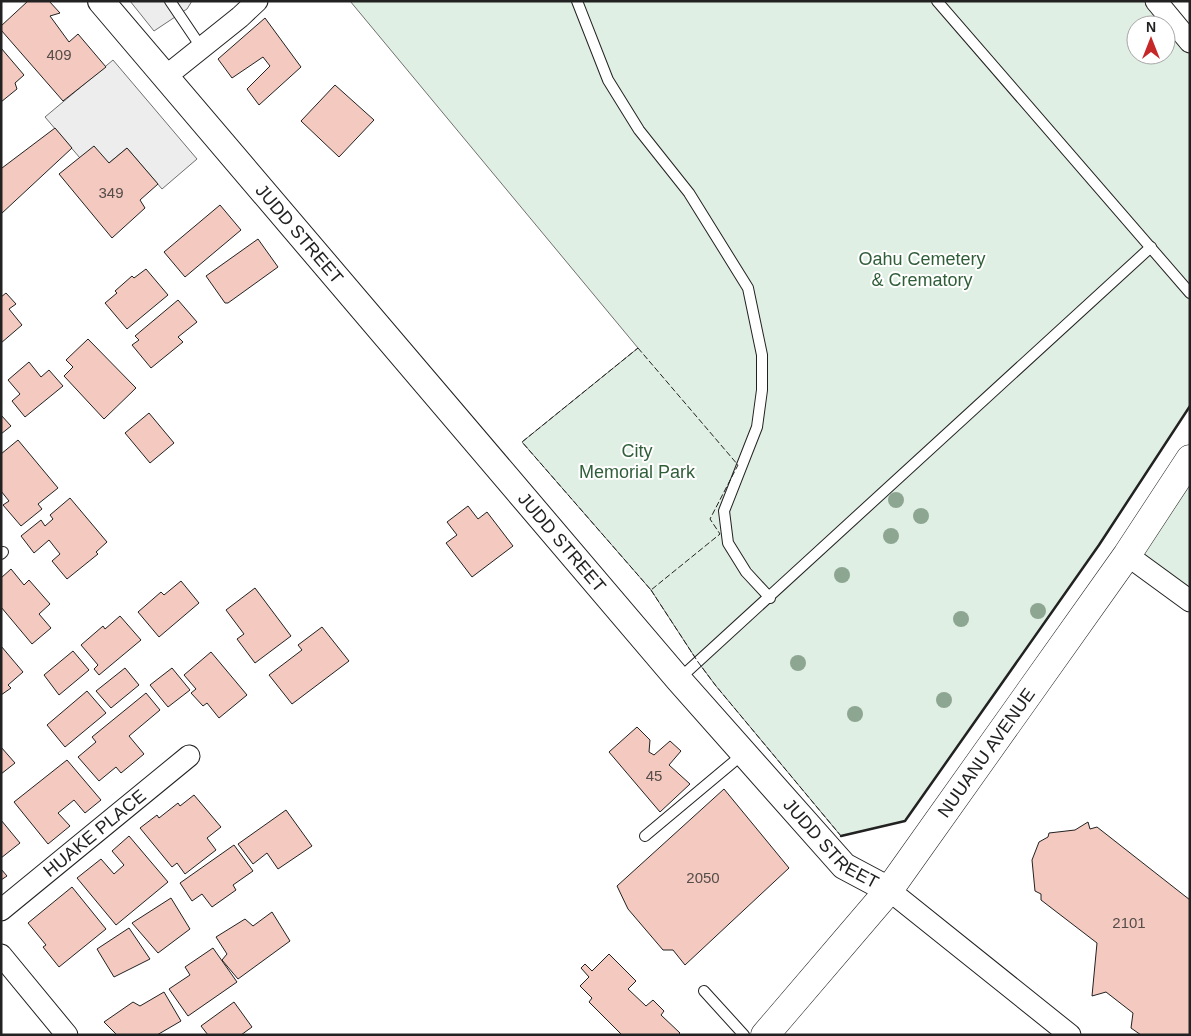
<svg xmlns="http://www.w3.org/2000/svg" width="1191" height="1036" viewBox="0 0 1191 1036" font-family="Arial,sans-serif">
<rect width="100%" height="100%" fill="#fff"/>
<g fill="#e0efe3" stroke="#6f6f6f" fill-rule="evenodd">
<path d="M350 1H1149L1190 53V406L1099 545 905 821 841 836 716 686 698 662 651 590 522 442 638 348ZM1136 25H1166V55H1136Z"/>
<polygon points="1190,472 1190,601 1127,555"/>
</g>
<g fill="#ededed" stroke="#6f6f6f">
<polygon points="130,1 192,1 187,9 154,31"/>
<polygon points="113,60 197,159 162,189 127,148 109,163 80,158 45,117"/>
</g>
<g fill="#f3c9c0" stroke="#222">
<polygon points="28,1 49,1 60,13 50,16 69,42 78,34 106,67 63,101 1,30 1,26"/>
<polygon points="265,18 301,67 259,105 247,89 270,66 263,57 232,78 218,59"/>
<polygon points="1,48 24,75 15,83 17,89 1,102"/>
<polygon points="335,85 374,120 339,157 301,121"/>
<polygon points="55,128 72,148 1,214 1,167 2,168"/>
<polygon points="94,146 109,163 127,148 158,184 140,200 145,208 112,238 59,174"/>
<polygon points="220,205 241,230 185,277 164,252"/>
<polygon points="258,239 278,267 228,303 225,303 206,276"/>
<polygon points="146,269 168,295 127,329 105,303 117,293 115,291 132,276 134,278"/>
<polygon points="6,293 16,304 9,309 22,325 1,343 1,297"/>
<polygon points="178,300 197,322 178,337 183,342 151,368 132,345 139,340 135,336"/>
<polygon points="88,339 136,388 104,419 64,376 73,367 66,360"/>
<polygon points="29,362 41,377 49,370 63,386 25,417 12,401 20,394 8,380"/>
<polygon points="149,413 174,443 150,463 125,433"/>
<polygon points="1,415 11,426 1,434"/>
<polygon points="18,440 58,488 38,504 42,509 21,526 3,505 9,501 1,491 1,454"/>
<polygon points="70,498 107,542 96,552 98,554 67,579 52,561 60,554 49,540 34,553 21,536 41,520 45,526 53,519 50,515"/>
<polygon points="468,506 478,519 487,512 513,546 472,577 446,543 457,535 447,522"/>
<polygon points="11,569 24,585 29,580 50,604 39,614 51,628 32,644 1,607 1,578"/>
<polygon points="181,581 199,603 159,637 138,612 161,592 164,595"/>
<polygon points="255,588 291,636 255,663 237,639 244,634 226,610"/>
<polygon points="120,616 141,640 99,675 94,669 98,665 81,645 103,626 105,629"/>
<polygon points="322,627 349,661 292,704 269,675 302,650 298,645"/>
<polygon points="1,646 23,672 8,685 11,688 1,695"/>
<polygon points="73,651 89,670 59,695 44,675"/>
<polygon points="211,652 247,695 219,718 207,703 203,706 191,693 196,689 184,675"/>
<polygon points="125,668 139,685 111,708 96,691"/>
<polygon points="172,668 190,690 168,707 150,685"/>
<polygon points="87,691 106,713 65,747 47,725"/>
<polygon points="146,693 160,710 129,736 144,754 121,773 116,767 99,781 78,757 96,742 92,737"/>
<polygon points="637,727 650,740 649,752 654,755 670,741 681,751 669,765 690,784 660,812 609,752"/>
<polygon points="1,747 15,763 1,774"/>
<polygon points="67,760 101,800 85,813 74,800 58,813 70,826 48,844 14,802"/>
<polygon points="724,789 789,868 685,965 673,950 663,950 628,909 617,886"/>
<polygon points="194,795 221,827 207,838 216,850 185,874 177,863 172,867 140,828 157,815 159,818 178,803 180,806"/>
<polygon points="286,810 312,846 278,869 267,853 253,864 238,844"/>
<polygon points="1,820 20,843 1,858"/>
<polygon points="1088,822 1090,829 1097,827 1190,900 1190,1035 1141,1035 1131,1028 1133,1013 1106,992 1092,996 1097,943 1041,900 1041,894 1035,891 1032,860 1039,842 1048,837 1049,833 1075,830"/>
<polygon points="129,836 168,882 116,925 77,878 101,859 114,874 124,865 112,851"/>
<polygon points="234,845 253,871 233,885 236,890 212,907 202,894 192,901 180,883"/>
<polygon points="1,869 7,876 1,880"/>
<polygon points="72,887 106,929 59,967 43,947 46,945 28,923"/>
<polygon points="171,898 190,929 158,953 132,923"/>
<polygon points="272,912 290,941 238,979 222,960 227,954 216,937 245,919 253,926"/>
<polygon points="129,928 150,959 114,977 97,949"/>
<polygon points="213,948 237,982 188,1016 169,989 190,975 185,967"/>
<polygon points="609,954 636,981 628,989 646,1006 653,1000 664,1011 661,1015 680,1033 678,1035 622,1035 589,1002 592,998 580,986 589,977 581,968 585,964 592,971"/>
<polygon points="164,992 181,1021 157,1035 117,1035 104,1022 133,1002 140,1006"/>
<polygon points="234,1002 252,1027 241,1035 208,1035 201,1026"/>
</g>
<g fill="none" stroke-linecap="round" stroke-linejoin="round">
<defs>
<g id="service">
<polyline points="170,1 201,47"/>
<polyline points="577,1 608,80 639,130 689,193 748,288 762,355 762,390 757,427 724,511 728,543 746,572 770,598"/>
<polyline points="937,1 1190,293"/>
<polyline points="1,554 3,552"/>
<polyline points="679,679 1151,247"/>
<polyline points="645,836 743,754"/>
<polyline points="704,991 744,1035"/>
</g>
<g id="minor">
<polyline points="1156,1 1190,42"/>
<polyline points="165,77 240,17 257,1"/>
<polyline points="1127,555 1190,601"/>
<polyline points="889,890 1070,1035"/>
<path id="s1" d="M1 910 189 756"/>
<polyline points="1,955 67,1035"/>
</g>
<g id="tertiary">
<path id="s2" d="M101 1 679 680 844 866 889 890"/>
</g>
<g id="secondary">
<path id="s3" d="M765 1035 889 890 1127 555 1190 459"/>
</g>
</defs>
<use href="#service" stroke="#222" stroke-width="12"/>
<use href="#minor" stroke="#222" stroke-width="23"/>
<use href="#tertiary" stroke="#222" stroke-width="28"/>
<use href="#secondary" stroke="#222" stroke-width="29"/>
<use href="#service" stroke="#fff" stroke-width="10"/>
<use href="#minor" stroke="#fff" stroke-width="21"/>
<use href="#tertiary" stroke="#fff" stroke-width="26"/>
<use href="#secondary" stroke="#fff" stroke-width="28"/>
<g stroke="#222" stroke-width="1" stroke-dasharray="6 2.5" stroke-linecap="butt">
<polygon points="638,348 738,465 710,519 720,534 651,590 522,442"/>
<polyline points="651,590 698,662 716,686 841,836"/>
</g>
<polyline stroke="#222" stroke-width="2.5" points="841,836 905,821 1099,545 1190,406"/>
</g>
<g fill="#8da692">
<circle cx="896" cy="500" r="8"/>
<circle cx="921" cy="516" r="8"/>
<circle cx="891" cy="536" r="8"/>
<circle cx="842" cy="575" r="8"/>
<circle cx="1038" cy="611" r="8"/>
<circle cx="961" cy="619" r="8"/>
<circle cx="798" cy="663" r="8"/>
<circle cx="944" cy="700" r="8"/>
<circle cx="855" cy="714" r="8"/>
</g>
<g text-anchor="middle" dominant-baseline="central" stroke-width="4" stroke-linejoin="round" paint-order="stroke">
<g font-size="15" fill="#564c4a">
<text x="59" y="54">409</text>
<text x="111" y="192">349</text>
<text x="654" y="775">45</text>
<text x="703" y="877">2050</text>
<text x="1129" y="922">2101</text>
</g>
<g font-size="18" fill="#222" stroke="#fff">
<text stroke="none"><textPath href="#s2" startOffset="306">JUDD STREET</textPath></text>
<text stroke="none"><textPath href="#s2" startOffset="711">JUDD STREET</textPath></text>
<text stroke="none"><textPath href="#s3" startOffset="359">NUUANU AVENUE</textPath></text>
<text stroke="none"><textPath href="#s1" startOffset="121">HUAKE PLACE</textPath></text>
<text stroke="none"><textPath href="#s2" startOffset="1116">JUDD STREET</textPath></text>
</g>
<g font-size="18" fill="#2f5e38" stroke="#fff">
<text x="922" y="259">Oahu Cemetery<tspan x="922" dy="21">&amp; Crematory</tspan></text>
<text x="637" y="451">City<tspan x="637" dy="21">Memorial Park</tspan></text>
</g>
</g>
<rect width="1191" height="1036" fill="none" stroke="#222222" stroke-width="5"/>
<g transform="translate(1151 40)"><circle r="24" fill="#ffffff" stroke="#a7a7a7"/>
<path d="M0-4L9 19L0 12L-9 19Z" fill="#c62828"/>
<text y="-8" font-size="14" font-weight="bold" text-anchor="middle" fill="#222222">N</text>
</g>
</svg>
